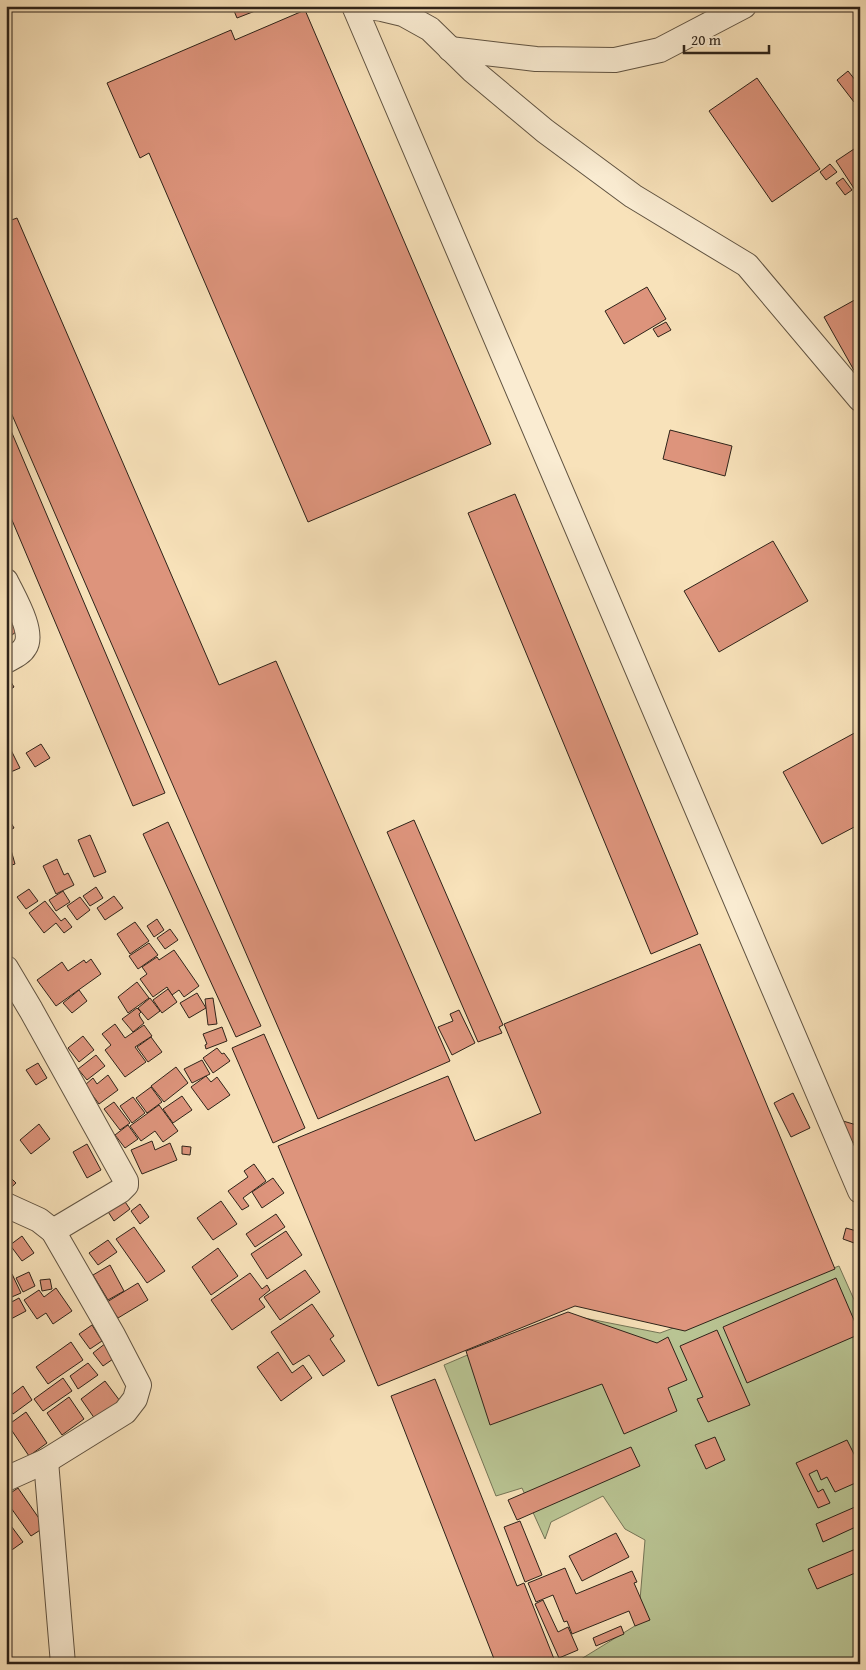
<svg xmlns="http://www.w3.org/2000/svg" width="866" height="1670" viewBox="0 0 866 1670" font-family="'Gentium Book Plus',serif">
<rect width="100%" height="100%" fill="#f8e2ba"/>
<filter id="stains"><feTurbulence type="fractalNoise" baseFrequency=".004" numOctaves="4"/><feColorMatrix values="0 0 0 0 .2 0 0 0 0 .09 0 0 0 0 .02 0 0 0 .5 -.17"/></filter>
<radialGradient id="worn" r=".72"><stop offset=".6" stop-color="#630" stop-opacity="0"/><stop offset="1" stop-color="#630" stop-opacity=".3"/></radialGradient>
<polygon fill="#b9c493" stroke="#747456" points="839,1266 860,1313 860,1664 573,1664 638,1624 645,1540 625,1529 603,1496 551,1522 545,1539 522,1488 496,1496 444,1365 564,1314 660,1333"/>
<g fill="#dd947c" stroke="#2e2319">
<polygon points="232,6 268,6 237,18"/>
<polygon points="305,10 491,444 308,522 149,153 140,158 107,83 231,30 235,40"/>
<polygon points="848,71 860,86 860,98 854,102 837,80"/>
<polygon points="757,78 820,169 772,202 709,111"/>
<polygon points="860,145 860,187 855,190 836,161"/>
<polygon points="830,164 837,172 826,180 820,172"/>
<polygon points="843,178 852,190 845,195 836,183"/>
<polygon points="17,218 219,685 276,661 450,1061 318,1119 6,401 6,222"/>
<polygon points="647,287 666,319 624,344 605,311"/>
<polygon points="860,297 860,381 824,317"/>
<polygon points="666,322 671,330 658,337 653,329"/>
<polygon points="6,419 165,793 133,806 6,506"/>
<polygon points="670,430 732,446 725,476 663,459"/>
<polygon points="515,494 698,934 651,954 468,513"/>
<polygon points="773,541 808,601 719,652 684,591"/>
<polygon points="6,617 17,631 6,640"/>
<polygon points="6,674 14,687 6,692"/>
<polygon points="860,730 860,824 822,844 783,772"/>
<polygon points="41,744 50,758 35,767 26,753"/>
<polygon points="10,748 20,768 6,774 6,750"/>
<polygon points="6,814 14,828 6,832"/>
<polygon points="414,820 503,1025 499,1027 502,1033 478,1042 387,832"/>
<polygon points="168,822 261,1026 236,1037 143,834"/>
<polygon points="90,835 106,872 94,877 78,840"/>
<polygon points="11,850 15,864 6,867 6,852"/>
<polygon points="57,859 64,875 68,873 74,885 56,894 43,866"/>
<polygon points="96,887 103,898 90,906 83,896"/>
<polygon points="29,889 38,901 26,909 17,897"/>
<polygon points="63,891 70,902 56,911 49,900"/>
<polygon points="114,896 123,908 105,920 97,908"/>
<polygon points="80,897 90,910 77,920 67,906"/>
<polygon points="45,901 61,921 65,918 72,927 64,933 56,923 44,933 29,913"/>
<polygon points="157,919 164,930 154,937 147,926"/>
<polygon points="135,922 149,941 130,954 117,934"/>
<polygon points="170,929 178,940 165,949 157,938"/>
<polygon points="149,943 158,955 138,969 129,956"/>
<polygon points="700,944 835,1269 685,1331 575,1306 378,1386 278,1146 448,1076 475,1141 541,1113 504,1024"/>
<polygon points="174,950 199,986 184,997 179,990 172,995 167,987 153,997 140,979 147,974 142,967 157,957 159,960"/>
<polygon points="91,959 101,974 56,1006 37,980 62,962 68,971 84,960 86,963"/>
<polygon points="137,982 149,998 128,1013 118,997"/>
<polygon points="168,989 177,1002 162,1013 153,1000"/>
<polygon points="79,990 87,1001 72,1013 63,1003"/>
<polygon points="197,993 206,1008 189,1018 180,1003"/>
<polygon points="150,998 160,1011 148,1020 138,1008"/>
<polygon points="213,998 217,1024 208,1025 205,999"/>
<polygon points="6,1005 12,1013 6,1018"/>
<polygon points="137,1008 141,1012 139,1014 140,1017 144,1023 133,1032 122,1019"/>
<polygon points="459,1010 475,1043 452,1055 438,1027 453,1021 450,1014"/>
<polygon points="115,1024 125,1038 144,1025 152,1036 135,1047 146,1062 125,1077 105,1050 111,1045 102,1034"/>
<polygon points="222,1027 227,1041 206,1049 205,1045 207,1044 203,1034"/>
<polygon points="264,1034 305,1128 273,1143 232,1048"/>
<polygon points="83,1036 94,1050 79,1062 68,1048"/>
<polygon points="151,1037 162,1052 148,1062 137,1047"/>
<polygon points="217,1048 222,1054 224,1053 230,1061 213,1073 203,1058"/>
<polygon points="96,1055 105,1066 87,1080 78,1069"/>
<polygon points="202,1060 210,1074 192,1083 184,1069"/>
<polygon points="38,1063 47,1078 36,1085 26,1070"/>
<polygon points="176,1067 188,1083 164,1102 151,1086"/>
<polygon points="108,1075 118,1090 99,1104 85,1085 93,1078 97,1084"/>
<polygon points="206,1076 211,1082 217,1077 230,1095 208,1110 191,1087"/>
<polygon points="151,1087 162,1102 147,1113 136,1098"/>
<polygon points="793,1093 810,1128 791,1137 774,1103"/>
<polygon points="182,1096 192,1110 173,1123 163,1109"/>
<polygon points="133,1097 145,1113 132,1123 120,1106"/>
<polygon points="114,1102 130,1123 120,1130 104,1109"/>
<polygon points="159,1105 178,1131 163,1142 155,1131 141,1141 130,1126"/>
<polygon points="843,1121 860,1126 860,1144 838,1138"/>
<polygon points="39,1124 50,1139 31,1154 20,1140"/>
<polygon points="128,1125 138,1139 125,1148 115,1135"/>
<polygon points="152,1141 155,1150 170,1143 177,1160 142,1174 131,1150"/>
<polygon points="87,1144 101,1170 87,1178 73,1152"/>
<polygon points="182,1146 191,1147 190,1155 182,1154"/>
<polygon points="254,1164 266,1181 243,1198 249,1206 242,1210 228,1191 248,1177 244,1171"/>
<polygon points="6,1173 16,1183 6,1192"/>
<polygon points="273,1178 284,1193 262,1208 252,1192"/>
<polygon points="121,1196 130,1209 114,1221 105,1207"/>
<polygon points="221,1201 237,1224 213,1240 197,1218"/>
<polygon points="140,1204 149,1217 140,1224 131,1211"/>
<polygon points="276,1214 285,1227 255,1247 246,1234"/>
<polygon points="134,1227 165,1271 147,1283 116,1239"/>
<polygon points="846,1228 860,1232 857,1244 843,1239"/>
<polygon points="286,1231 302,1255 267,1279 251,1254"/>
<polygon points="22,1236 34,1253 22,1261 10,1245"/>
<polygon points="108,1240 117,1252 98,1265 89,1253"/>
<polygon points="218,1248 238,1276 211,1295 192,1267"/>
<polygon points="110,1265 124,1291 108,1300 93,1275"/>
<polygon points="305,1270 320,1292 280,1320 264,1297"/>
<polygon points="29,1272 35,1286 23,1292 16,1278"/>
<polygon points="250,1273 262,1289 267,1285 270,1290 259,1299 265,1307 232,1330 211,1300"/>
<polygon points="12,1274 21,1293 7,1299 6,1276"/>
<polygon points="836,1278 860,1334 747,1383 723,1327"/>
<polygon points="50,1279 52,1289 42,1291 40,1280"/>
<polygon points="138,1283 148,1300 118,1318 107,1302"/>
<polygon points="56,1288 72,1311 53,1324 46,1313 37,1319 24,1300 39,1290 44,1297"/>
<polygon points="19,1298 26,1311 9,1320 6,1316 6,1305"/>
<polygon points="312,1304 334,1336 330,1339 345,1361 323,1376 309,1355 293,1365 271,1332"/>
<polygon points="568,1312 657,1343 668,1337 687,1380 668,1388 677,1411 624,1434 602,1384 490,1425 466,1351"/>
<polygon points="92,1325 102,1341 90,1349 79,1334"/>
<polygon points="717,1330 750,1405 708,1422 697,1399 703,1397 680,1346"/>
<polygon points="71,1342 83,1360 48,1384 36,1367"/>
<polygon points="106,1343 116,1357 103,1366 93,1353"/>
<polygon points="278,1352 292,1373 303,1365 312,1378 281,1401 257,1367"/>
<polygon points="88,1363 98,1375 78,1389 70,1376"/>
<polygon points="63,1378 72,1391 43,1411 34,1399"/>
<polygon points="435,1379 517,1586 524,1583 556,1664 560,1662 560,1664 496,1664 391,1396"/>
<polygon points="105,1381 120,1401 95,1419 81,1399"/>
<polygon points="23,1386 32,1400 13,1414 6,1403 6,1399"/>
<polygon points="69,1397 84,1419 62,1435 47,1413"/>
<polygon points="26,1412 47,1443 29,1456 8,1425"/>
<polygon points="715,1437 725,1460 706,1469 695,1445"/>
<polygon points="847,1440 860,1466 860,1481 835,1492 827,1477 821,1480 817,1470 809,1474 818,1492 823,1489 830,1503 818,1508 796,1463"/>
<polygon points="631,1447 640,1466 517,1520 508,1500"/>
<polygon points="18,1488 45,1527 31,1536 6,1501 6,1496"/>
<polygon points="855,1507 860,1518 860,1525 823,1542 816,1524"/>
<polygon points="6,1519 23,1542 9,1552 6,1548"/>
<polygon points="520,1521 542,1575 525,1582 504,1527"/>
<polygon points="616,1533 629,1557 582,1581 569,1556"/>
<polygon points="858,1548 860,1552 860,1571 817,1589 808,1569"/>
<polygon points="565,1568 576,1594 632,1571 637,1582 634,1583 650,1620 635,1626 629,1611 572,1634 567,1621 564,1622 553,1595 536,1602 528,1583"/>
<polygon points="543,1600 558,1632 568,1627 578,1650 559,1658 535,1604"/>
<polygon points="621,1626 624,1634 596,1646 593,1638"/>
</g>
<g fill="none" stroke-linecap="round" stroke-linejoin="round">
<defs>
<g id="street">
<polyline points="354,6 860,1191"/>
<polyline points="361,6 382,9 403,14 430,29 472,70 545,131 633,196 747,265 860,399"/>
<polyline points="450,49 536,59 615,60 660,50 744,6"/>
<path d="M6 581C13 596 35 632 25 647 21 654 13 657 6 661"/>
<polyline points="6,968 31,1010 126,1181 126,1185 120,1191 53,1231"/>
<polyline points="6,1205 39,1220 53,1231 113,1335 139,1385 135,1399 125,1412 46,1461 6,1479"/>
<polyline points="46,1461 63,1664"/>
</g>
</defs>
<use href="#street" stroke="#605341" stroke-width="26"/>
<use href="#street" stroke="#faecd2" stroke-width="24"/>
</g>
<rect width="866" height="1670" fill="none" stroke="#f8e2ba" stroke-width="25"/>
<rect x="8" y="8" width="851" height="1655" fill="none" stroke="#2e2319" stroke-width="2.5"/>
<rect x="12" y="12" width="841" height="1645" fill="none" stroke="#2e2319"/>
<path d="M684 45v8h85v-8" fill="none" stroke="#2e2319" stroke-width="2.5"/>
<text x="691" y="45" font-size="15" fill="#2e2319" stroke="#faecd2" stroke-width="4" paint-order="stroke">20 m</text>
<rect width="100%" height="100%" filter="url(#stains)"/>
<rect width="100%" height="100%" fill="url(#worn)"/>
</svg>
